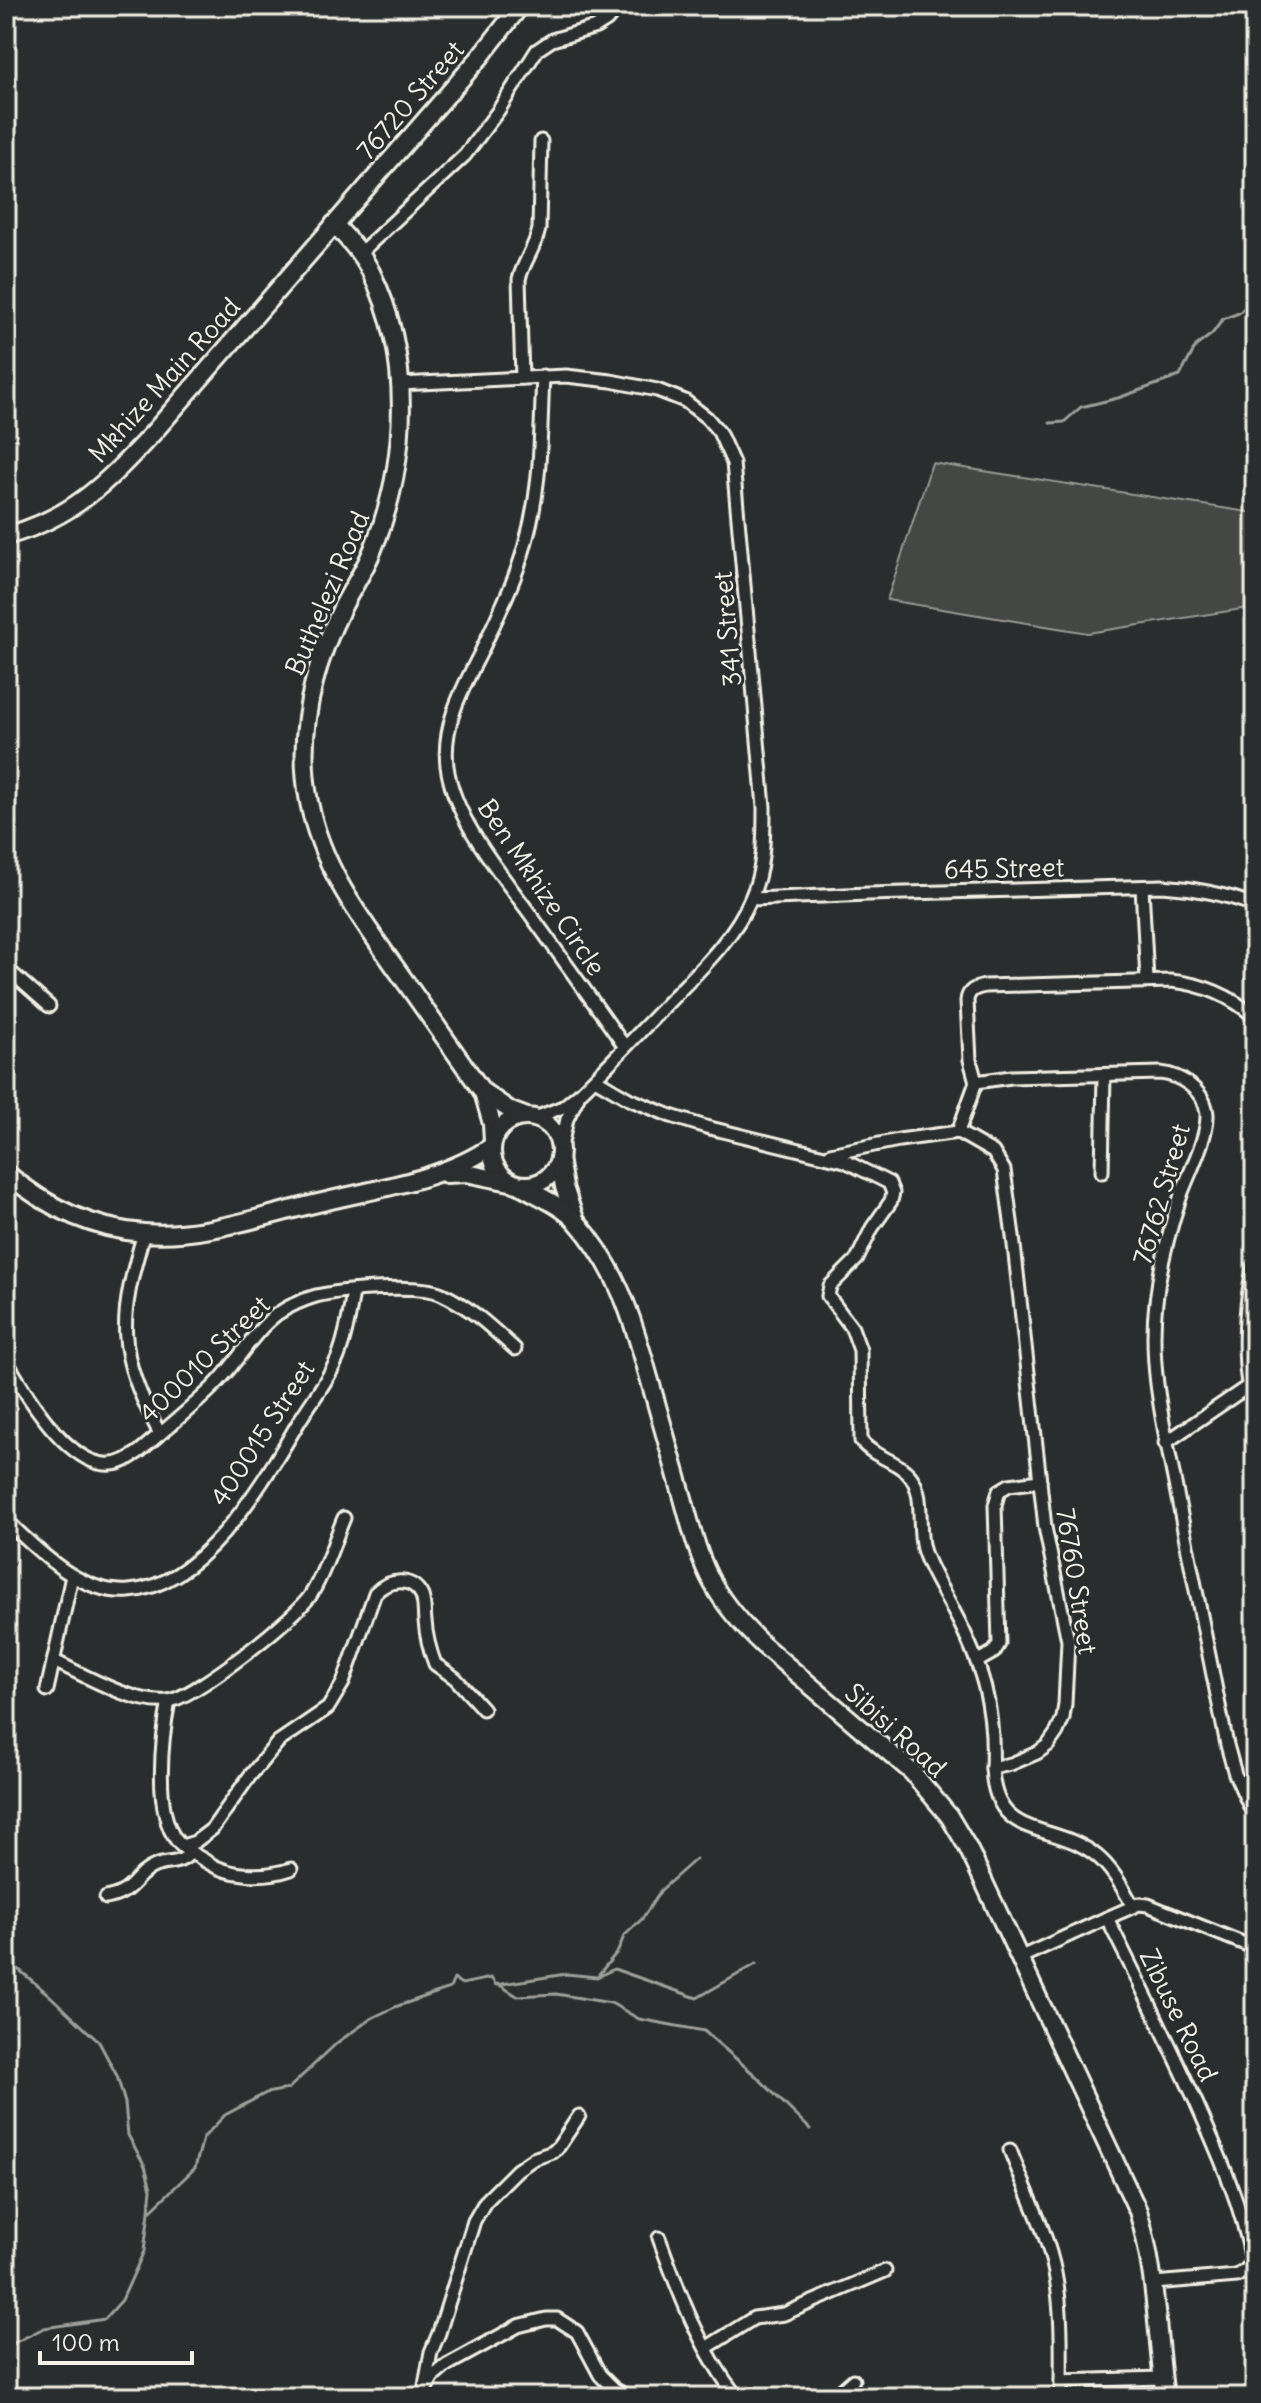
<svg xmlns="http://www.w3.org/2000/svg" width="1261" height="2403" viewBox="0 0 1261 2403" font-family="Delius,sans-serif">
<rect width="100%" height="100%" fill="#2a2d2e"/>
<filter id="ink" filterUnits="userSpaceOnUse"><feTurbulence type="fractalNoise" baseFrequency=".0125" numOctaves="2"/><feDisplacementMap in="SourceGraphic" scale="16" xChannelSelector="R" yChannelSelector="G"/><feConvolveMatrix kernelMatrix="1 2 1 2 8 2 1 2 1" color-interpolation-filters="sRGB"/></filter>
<g filter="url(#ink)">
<polygon fill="#444645" stroke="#9c9c96" stroke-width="2" points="932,463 1255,513 1255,607 1088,633 887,600"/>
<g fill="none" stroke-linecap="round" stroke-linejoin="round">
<g stroke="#9f9f9a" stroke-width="3">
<polyline points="1050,423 1064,422 1081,407 1118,398 1180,376 1196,346 1212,334 1223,319 1239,313 1255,297"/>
<polyline points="6,1959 48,1994 99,2042 117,2076 125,2103 128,2135 145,2166 151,2189 149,2211"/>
<polyline points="599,1974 618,1951 624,1936 642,1919 661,1890 696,1859"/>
<polyline points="498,1984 517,1996 556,1994 611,2003 639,2019 704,2031 756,2076 810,2129"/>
<polyline points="6,2353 12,2344 44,2328 105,2319 122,2300 144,2251 149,2212 195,2168 203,2138 225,2115 266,2093 288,2089 338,2042 372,2018 395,2007 450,1988 454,1979 462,1984 491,1978 496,1985 566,1974 597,1977 614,1969 697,1998 756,1964"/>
<polyline points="6,2383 6,2390"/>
</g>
<defs>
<g id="street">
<polyline points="360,253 465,155 498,111 537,50 552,40 596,27 607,20 619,6"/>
<path d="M543 376C540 436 542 486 525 545 515 582 497 617 481 652 463 688 442 724 447 766 454 820 502 875 533 918 564 961 595 1004 625 1047"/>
<path d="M522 378 519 279C524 261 535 248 539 229L541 141"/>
<path d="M400 384 566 376 611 381 657 390 685 401 707 418 719 432 733 463 764 807C764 837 764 870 751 898 733 941 694 975 662 1009 635 1037 608 1066 580 1093L563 1107 535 1118"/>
<polyline points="1142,887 1147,980"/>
<path d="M751 899 868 894 1162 886C1195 888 1224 894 1255 905"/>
<polyline points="6,968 49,1006"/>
<path d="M1255 1017C1231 996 1203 984 1171 981L985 986C975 988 968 990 967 1001L970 1060 976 1082 1011 1077 1160 1073C1181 1075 1205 1091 1207 1114 1208 1137 1189 1173 1181 1195 1169 1230 1160 1265 1156 1302 1148 1367 1165 1431 1177 1494 1193 1578 1210 1662 1227 1745L1235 1774 1255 1818"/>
<path d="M595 1079 629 1099 671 1116 706 1127 845 1161 889 1183 893 1193 891 1201 872 1228 857 1259 830 1286 828 1296 852 1328 860 1350 861 1441C874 1458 898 1460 911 1477 925 1496 917 1527 923 1549 929 1570 943 1590 953 1610 982 1664 995 1707 992 1768"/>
<path d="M958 1132 993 1152 1004 1170 1013 1236 1045 1527 1068 1641 1065 1704 1063 1718 1057 1732 1048 1745 1037 1753 1011 1764 992 1768C995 1843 1053 1820 1097 1856 1113 1869 1123 1889 1133 1906"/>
<polyline points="560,1152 567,1119 578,1097"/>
<polyline points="830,1154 899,1140 958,1132 976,1082"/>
<polyline points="1102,1172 1104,1076"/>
<path d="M144 1233C118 1321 116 1351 160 1434"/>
<path d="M1255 1264C1244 1300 1240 1374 1255 1409"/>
<path d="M6 1360C24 1392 69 1468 111 1464 122 1464 131 1457 140 1451 164 1430 190 1410 213 1387 236 1365 251 1334 277 1314 289 1306 302 1300 316 1296 342 1290 419 1283 442 1294 470 1307 492 1328 515 1349"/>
<polyline points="1165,1443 1247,1387"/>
<path d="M6 1520C38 1551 81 1595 129 1591 206 1586 265 1478 300 1420 313 1399 329 1379 338 1357 346 1336 350 1313 353 1291"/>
<path d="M54 1661C84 1675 135 1705 168 1701 194 1698 294 1619 310 1596 325 1573 333 1543 344 1518"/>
<polyline points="978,1661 994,1652 999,1644 995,1505 999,1491 1009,1485 1040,1481"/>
<polyline points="47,1690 72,1576"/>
<path d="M169 1701C162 1736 153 1812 177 1841 184 1851 197 1855 207 1862 230 1877 265 1878 291 1869"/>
<path d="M182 1846 195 1842 212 1829 249 1777 278 1742 328 1708 343 1683 375 1593C388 1580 412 1575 422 1596 425 1604 424 1614 425 1621 426 1635 430 1651 435 1664L455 1678 483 1709"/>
<path d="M106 1898C136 1892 133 1875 155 1866 168 1861 181 1865 191 1852"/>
<polyline points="1107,1918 1139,1904 1148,1905 1255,1948"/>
<path d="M1019 1958 1107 1918C1137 1978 1167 2038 1195 2100 1218 2152 1242 2205 1252 2261L1247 2269 1237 2276 1154 2283"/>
<path d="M1010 2150C1025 2190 1047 2231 1055 2273 1063 2313 1061 2357 1061 2397"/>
<path d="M659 2238C679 2293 700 2350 737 2397"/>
<polyline points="706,2348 754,2318 784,2314 885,2271"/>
<polyline points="1061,2381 1162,2378"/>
<polyline points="425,2390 434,2376 447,2365 518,2326 546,2319 557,2319 577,2332 600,2375 614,2389 628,2397"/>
<polyline points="423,2397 431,2352 439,2333 474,2221 485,2202 517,2170 533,2159 553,2152 559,2146 579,2116"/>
<polyline points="834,2397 853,2380"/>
</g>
<g id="secondary">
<path d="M334 224C348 239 362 254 371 272 413 356 408 464 373 549 365 570 352 588 342 608 312 669 296 734 309 802 321 865 358 915 395 967 424 1008 453 1049 482 1091L511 1111 527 1117"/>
<path d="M6 536C73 518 107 482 153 433L481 56 520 6"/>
<polyline points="483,1092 492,1124 493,1141"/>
<circle cx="526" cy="1151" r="34"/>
<polyline points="559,1158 564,1187 575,1219"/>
<path d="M6 1173C45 1206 91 1229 144 1233 202 1238 262 1216 318 1203 374 1189 444 1180 492 1146"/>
<polyline points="446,1174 466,1173 510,1182"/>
<path d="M520 1185C538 1196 561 1205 576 1221 622 1273 635 1328 653 1392 663 1427 673 1463 683 1498 691 1527 698 1557 713 1584 726 1608 744 1627 763 1645L912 1772 949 1816 968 1848 1138 2211C1157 2274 1156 2333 1165 2397"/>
</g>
</defs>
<use href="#street" stroke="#f4f1e8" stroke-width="17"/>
<use href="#secondary" stroke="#f4f1e8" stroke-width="22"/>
<use href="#street" stroke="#2a2d2e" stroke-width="11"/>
<use href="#secondary" stroke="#2a2d2e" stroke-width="16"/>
</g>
</g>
<g text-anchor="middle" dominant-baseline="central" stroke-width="6" stroke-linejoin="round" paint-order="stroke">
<g font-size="26" fill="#f4f1e8" stroke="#2a2d2e">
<text transform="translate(410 100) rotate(-49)">76720 Street</text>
<text transform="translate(164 380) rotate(-48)">Mkhize Main Road</text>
<text transform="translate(327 593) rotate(-67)">Buthelezi Road</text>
<text transform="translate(727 629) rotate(-95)">341 Street</text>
<text transform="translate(1004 868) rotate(-1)">645 Street</text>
<text transform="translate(542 887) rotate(56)">Ben Mkhize Circle</text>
<text transform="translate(1161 1194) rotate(-74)">76762 Street</text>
<text transform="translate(204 1359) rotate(-44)">400010 Street</text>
<text transform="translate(262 1433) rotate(-57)">400015 Street</text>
<text transform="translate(1077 1581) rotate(81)">76760 Street</text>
<text transform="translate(896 1730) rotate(42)">Sibisi Road</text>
<text transform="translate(1179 2015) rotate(64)">Zibuse Road</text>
</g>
</g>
<rect width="1261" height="2403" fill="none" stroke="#2a2d2e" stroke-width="32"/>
<rect x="16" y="16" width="1229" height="2371" fill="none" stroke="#f4f1e8" stroke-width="3" filter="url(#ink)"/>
<path d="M40 2351v12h152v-12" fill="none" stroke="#f4f1e8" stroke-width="4"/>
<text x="52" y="2351" font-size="24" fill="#f4f1e8" stroke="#2a2d2e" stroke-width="6" paint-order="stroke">100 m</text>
</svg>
